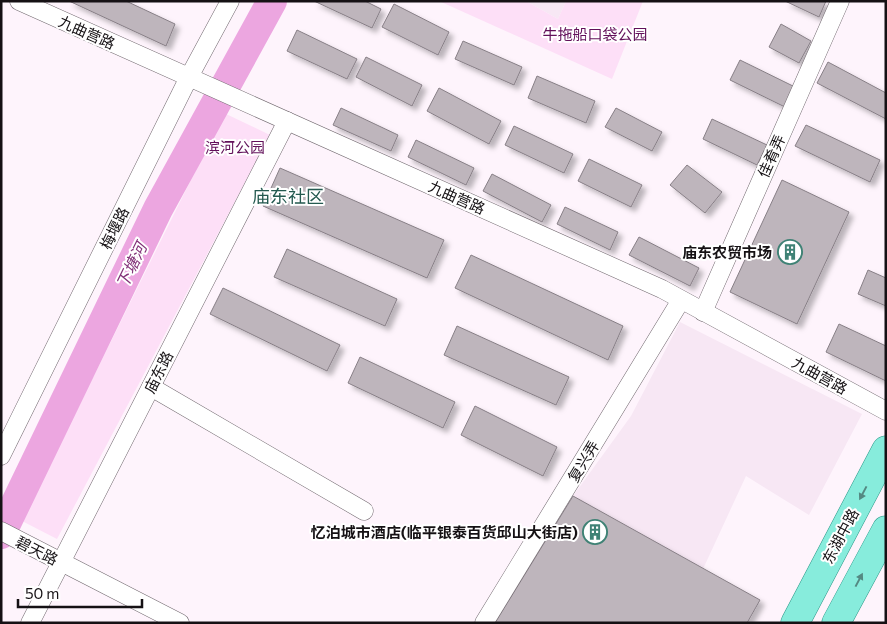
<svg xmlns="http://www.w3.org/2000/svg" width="887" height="624" viewBox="0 0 887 624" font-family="Commissioner,'Noto Sans SC',sans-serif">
<defs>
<filter id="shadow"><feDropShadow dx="4.5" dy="4.5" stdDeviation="2.5" flood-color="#0004"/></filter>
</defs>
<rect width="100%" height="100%" fill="#fef4fc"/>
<g fill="#f7e7f4">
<polygon points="526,1 566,1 558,19"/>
<polygon points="680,322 862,414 809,515 746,476 703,569 573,496 631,416"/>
</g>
<g fill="#fddff7">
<polygon points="439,1 526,1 558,19 566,1 643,1 612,79"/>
<polygon points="224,113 270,135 57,539 22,521"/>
</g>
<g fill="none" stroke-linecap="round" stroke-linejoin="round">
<polyline stroke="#eca6e0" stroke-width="30" points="1,534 158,209 272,1"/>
</g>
<g fill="#beb5bc" stroke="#877f86" filter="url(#shadow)">
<polygon points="69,1 126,1 175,24 166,46"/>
<polygon points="314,1 365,1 381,9 372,28"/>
<polygon points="785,1 826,1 819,17"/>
<polygon points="394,4 449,32 438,55 382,27"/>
<polygon points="781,24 811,41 799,63 769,47"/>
<polygon points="297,30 357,59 347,79 287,51"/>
<polygon points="463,41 522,67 514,85 455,59"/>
<polygon points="366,57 422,85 412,106 356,77"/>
<polygon points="740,60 797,88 787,108 730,80"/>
<polygon points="828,62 886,93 886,119 817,83"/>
<polygon points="537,76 595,101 586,123 528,98"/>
<polygon points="439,88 501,121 489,144 427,111"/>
<polygon points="341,108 398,135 391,151 333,125"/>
<polygon points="616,108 662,132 652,151 605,127"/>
<polygon points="712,119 767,145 757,165 703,139"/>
<polygon points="806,125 880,160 870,182 795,146"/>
<polygon points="514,126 573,154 564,173 505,145"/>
<polygon points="416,140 474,168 466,185 408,157"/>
<polygon points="589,159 642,185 631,207 578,181"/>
<polygon points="687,165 722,192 705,213 670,185"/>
<polygon points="280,168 444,240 427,278 263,206"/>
<polygon points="492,174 551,205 542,222 483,191"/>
<polygon points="782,180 849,212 797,324 730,292"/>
<polygon points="565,207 618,232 610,250 557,224"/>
<polygon points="639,237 699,268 690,286 629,255"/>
<polygon points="287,249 397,299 385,326 274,277"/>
<polygon points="471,255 623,326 608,360 455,288"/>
<polygon points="868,270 886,278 886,306 858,294"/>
<polygon points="223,288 340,345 327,371 210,314"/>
<polygon points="839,324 886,346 886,381 826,352"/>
<polygon points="457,326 569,377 556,405 444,355"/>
<polygon points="360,357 455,402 443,428 348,383"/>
<polygon points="475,406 557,447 543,476 461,435"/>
<polygon points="573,496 760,600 747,623 495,623"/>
</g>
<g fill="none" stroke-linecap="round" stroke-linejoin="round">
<defs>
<g id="street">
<polyline points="19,1 662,289 886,411"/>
<polyline points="703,312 840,1"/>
<polyline points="151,387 364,511"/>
<polyline points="1,456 189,77 230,1"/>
<polyline points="1,531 180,623"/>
<polyline points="30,623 287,121"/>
<polyline points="484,623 681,300"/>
</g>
<g id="primary">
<polyline points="795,623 886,450"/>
<polyline points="836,623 886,530"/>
</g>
</defs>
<use href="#street" stroke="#71696f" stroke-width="19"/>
<use href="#primary" stroke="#2b9787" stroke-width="29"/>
<use href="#street" stroke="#fff" stroke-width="18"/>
<use href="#primary" stroke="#87ecdc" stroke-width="28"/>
</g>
<defs><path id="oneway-solid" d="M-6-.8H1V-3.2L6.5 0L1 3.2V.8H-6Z" transform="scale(1.25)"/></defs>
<g fill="#548982">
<use href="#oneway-solid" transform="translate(863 493) rotate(118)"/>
<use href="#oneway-solid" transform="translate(859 580) rotate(-62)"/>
</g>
<defs>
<symbol id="building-ring" viewBox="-11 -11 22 22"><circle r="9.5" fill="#fff" stroke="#3f8275" stroke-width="1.5"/><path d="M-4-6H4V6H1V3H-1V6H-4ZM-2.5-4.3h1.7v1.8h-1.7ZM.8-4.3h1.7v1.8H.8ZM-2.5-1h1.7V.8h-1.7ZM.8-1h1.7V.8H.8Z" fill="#3f8275"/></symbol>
</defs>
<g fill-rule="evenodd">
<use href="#building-ring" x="776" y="238" width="28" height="28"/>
<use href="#building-ring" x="581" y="518" width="28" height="28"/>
</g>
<g text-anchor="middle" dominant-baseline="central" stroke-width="4" stroke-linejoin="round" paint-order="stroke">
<g font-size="15" fill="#151114" stroke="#fff">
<text transform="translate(87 32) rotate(24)">九曲营路</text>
<text transform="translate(771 156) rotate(-66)">佳肴弄</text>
<text transform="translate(457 197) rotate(24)">九曲营路</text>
<text transform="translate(114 228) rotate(-64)">梅堰路</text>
<text transform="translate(158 372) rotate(-63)">庙东路</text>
<text transform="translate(820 375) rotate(29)">九曲营路</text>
<text transform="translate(583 461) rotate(-59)">复兴弄</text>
<text transform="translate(840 536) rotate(-62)">东湖中路</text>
<text transform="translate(37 550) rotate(27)">碧天路</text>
</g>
<g font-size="15" fill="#62105a" stroke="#fff">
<text x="595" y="34">牛拖船口袋公园</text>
<text x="235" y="147">滨河公园</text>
</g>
<g font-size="15" font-weight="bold" fill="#151114" stroke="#fff" text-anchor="end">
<text x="772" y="252">庙东农贸市场</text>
<text x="578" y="532">忆泊城市酒店(临平银泰百货邱山大街店)</text>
</g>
<g font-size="16" font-style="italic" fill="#823278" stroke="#fff">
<text transform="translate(131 265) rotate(-64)">下塘河</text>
</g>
<g font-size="18" fill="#245a50" stroke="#fff">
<text x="288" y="196">庙东社区</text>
</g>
</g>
<rect width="887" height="624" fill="none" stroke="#151114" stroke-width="5"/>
<path d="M18 599v8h124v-8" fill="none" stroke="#151114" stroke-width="2.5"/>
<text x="25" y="599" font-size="15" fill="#151114" stroke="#ffffff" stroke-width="4" paint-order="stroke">50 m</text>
</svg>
